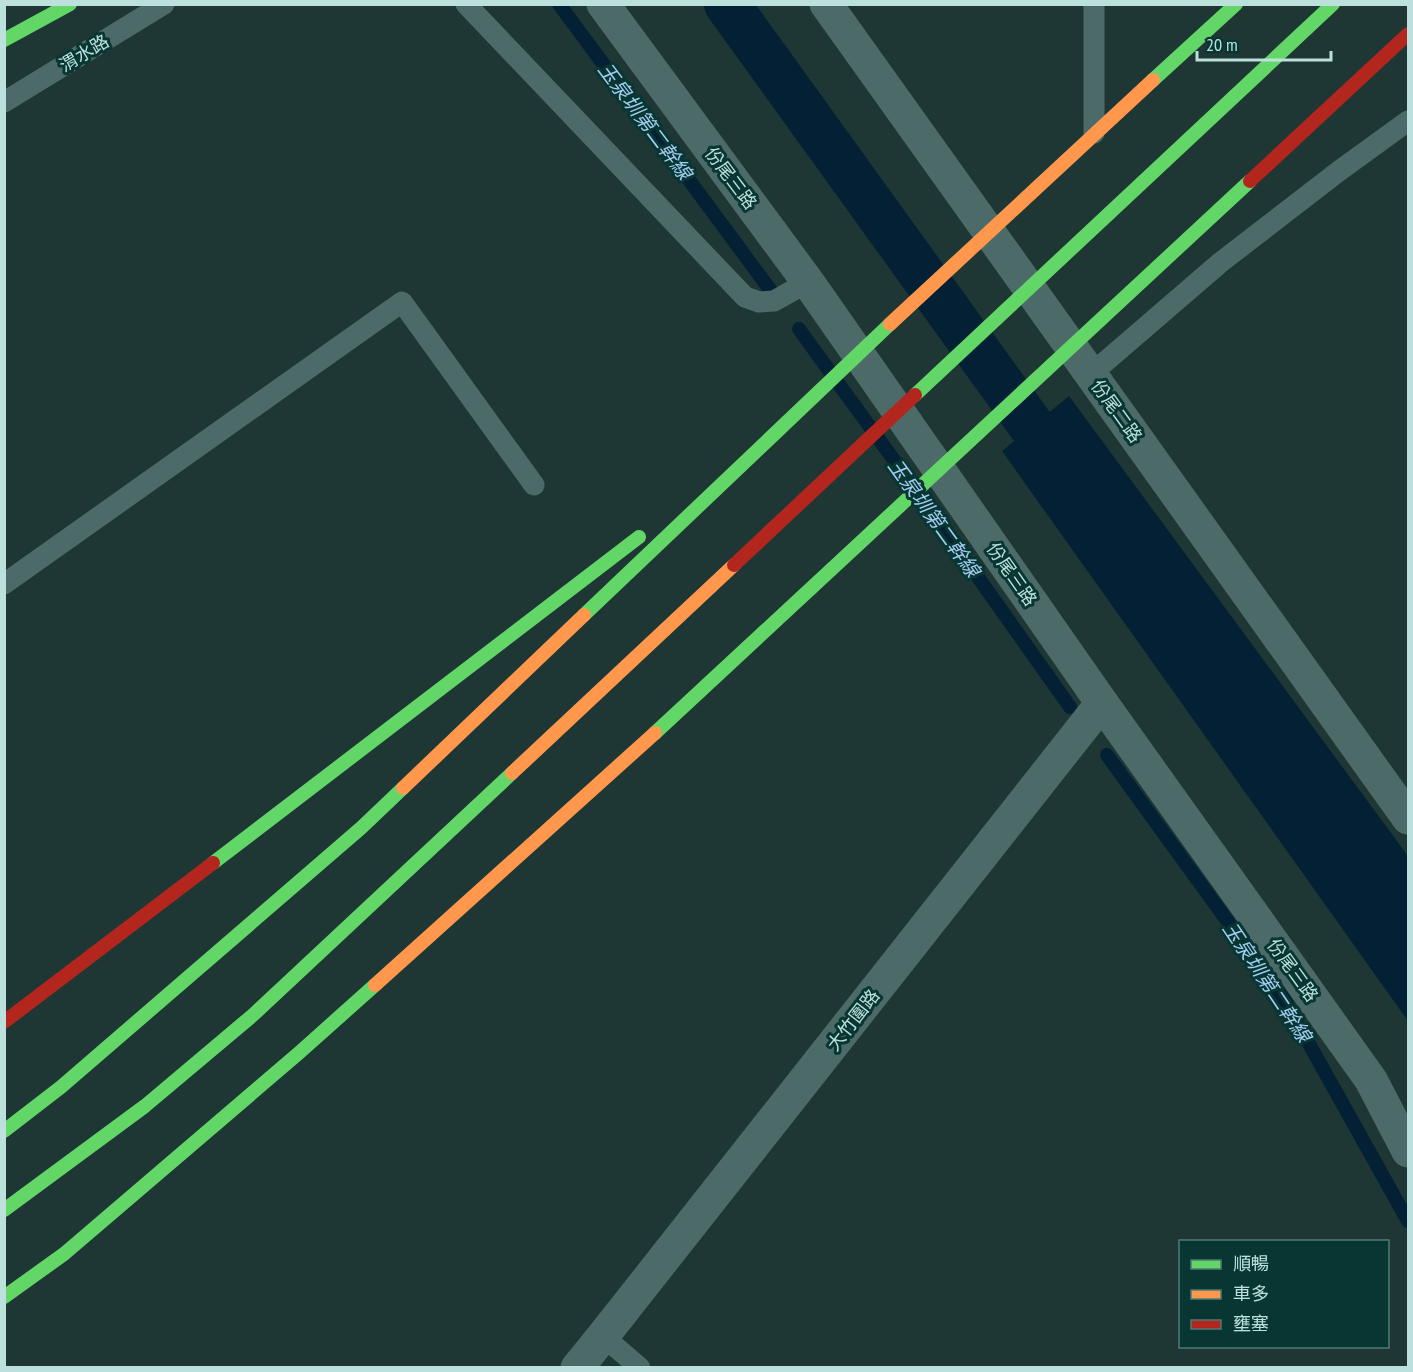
<svg xmlns="http://www.w3.org/2000/svg" width="1413" height="1372" viewBox="0 0 1413 1372" font-family="'PT Sans Narrow','Noto Sans TC',sans-serif">
<rect width="100%" height="100%" fill="#1f3734"/>
<polygon fill="#042034" points="1069,396 1408,856 1408,1021 1002,451"/>
<g fill="none" stroke-linecap="round" stroke-linejoin="round">
<g stroke="#042034" stroke-width="14">
<polyline points="559,4 774,295"/>
<polyline points="799,329 941,525 1070,707"/>
<polyline points="1107,755 1284,999 1408,1221"/>
</g>
<polyline stroke="#042034" stroke-width="46" points="727,4 1069,478"/>
<g stroke="#4c6b68" stroke-width="21">
<polyline points="466,4 745,297 759,302 774,301 808,282"/>
<polyline points="4,102 164,4"/>
<polyline points="1094,133 1094,4"/>
<polyline points="1091,374 1221,262 1339,171 1408,121"/>
<polyline points="4,584 402,302 534,485"/>
<polyline points="603,1336 640,1368"/>
</g>
<g stroke="#4c6b68" stroke-width="33">
<polyline points="603,4 808,282 1102,703 1371,1080 1408,1151"/>
<polyline points="826,4 1408,818"/>
<polyline points="577,1368 603,1336 1102,703"/>
</g>
<g stroke="#63d668" stroke-width="14">
<polyline points="4,40 70,4"/>
<polyline points="1153,80 1236,4"/>
<polyline points="915,395 1333,4"/>
<polyline points="584,615 890,324"/>
<polyline points="655,733 1250,181"/>
<polyline points="213,863 639,537"/>
<polyline points="4,1131 61,1087 361,828 403,788"/>
<polyline points="4,1210 145,1106 253,1015 512,773"/>
<polyline points="4,1297 64,1254 300,1052 375,985"/>
</g>
<g stroke="#ff974d" stroke-width="14">
<polyline points="890,324 1153,80"/>
<polyline points="512,773 734,565"/>
<polyline points="403,788 584,615"/>
<polyline points="375,985 655,733"/>
</g>
<g stroke="#b3261e" stroke-width="14">
<polyline points="1250,181 1408,34"/>
<polyline points="734,565 915,395"/>
<polyline points="4,1022 213,863"/>
</g>
</g>
<g text-anchor="middle" dominant-baseline="central" stroke-width="6" stroke-linejoin="round" paint-order="stroke">
<g font-size="18" fill="#bce1dc" stroke="#083632">
<text transform="translate(84 53) rotate(-31)">渭水路</text>
<text transform="translate(731 178) rotate(53)">份尾三路</text>
<text transform="translate(1117 411) rotate(54)">份尾二路</text>
<text transform="translate(1012 574) rotate(55)">份尾三路</text>
<text transform="translate(1293 970) rotate(54)">份尾三路</text>
<text transform="translate(853 1020) rotate(-52)">大竹圍路</text>
</g>
<g font-size="20" font-style="italic" fill="#a3ccf1" stroke="#083632">
<text transform="translate(645 121) rotate(53)">玉泉圳第二幹線</text>
<text transform="translate(934 518) rotate(54)">玉泉圳第二幹線</text>
<text transform="translate(1267 982) rotate(56)">玉泉圳第二幹線</text>
</g>
</g>
<rect width="1413" height="1372" fill="none" stroke="#bce1dc" stroke-width="12"/>
<rect x="1179" y="1240" width="210" height="108" fill="#083632" stroke="#507a76" stroke-width="1.5"/>
<rect x="1191" y="1260" width="30" height="9" fill="#63d668" stroke="#507a76" stroke-width="1.5"/>
<text x="1233" y="1270" font-size="18" fill="#bce1dc">順暢</text>
<rect x="1191" y="1290" width="30" height="9" fill="#ff974d" stroke="#507a76" stroke-width="1.5"/>
<text x="1233" y="1300" font-size="18" fill="#bce1dc">車多</text>
<rect x="1191" y="1320" width="30" height="9" fill="#b3261e" stroke="#507a76" stroke-width="1.5"/>
<text x="1233" y="1330" font-size="18" fill="#bce1dc">壅塞</text>
<path d="M1197 51v9h134v-9" fill="none" stroke="#bce1dc" stroke-width="3"/>
<text x="1206" y="51" font-size="18" fill="#bce1dc" stroke="#083632" stroke-width="4.5" paint-order="stroke">20 m</text>
</svg>
